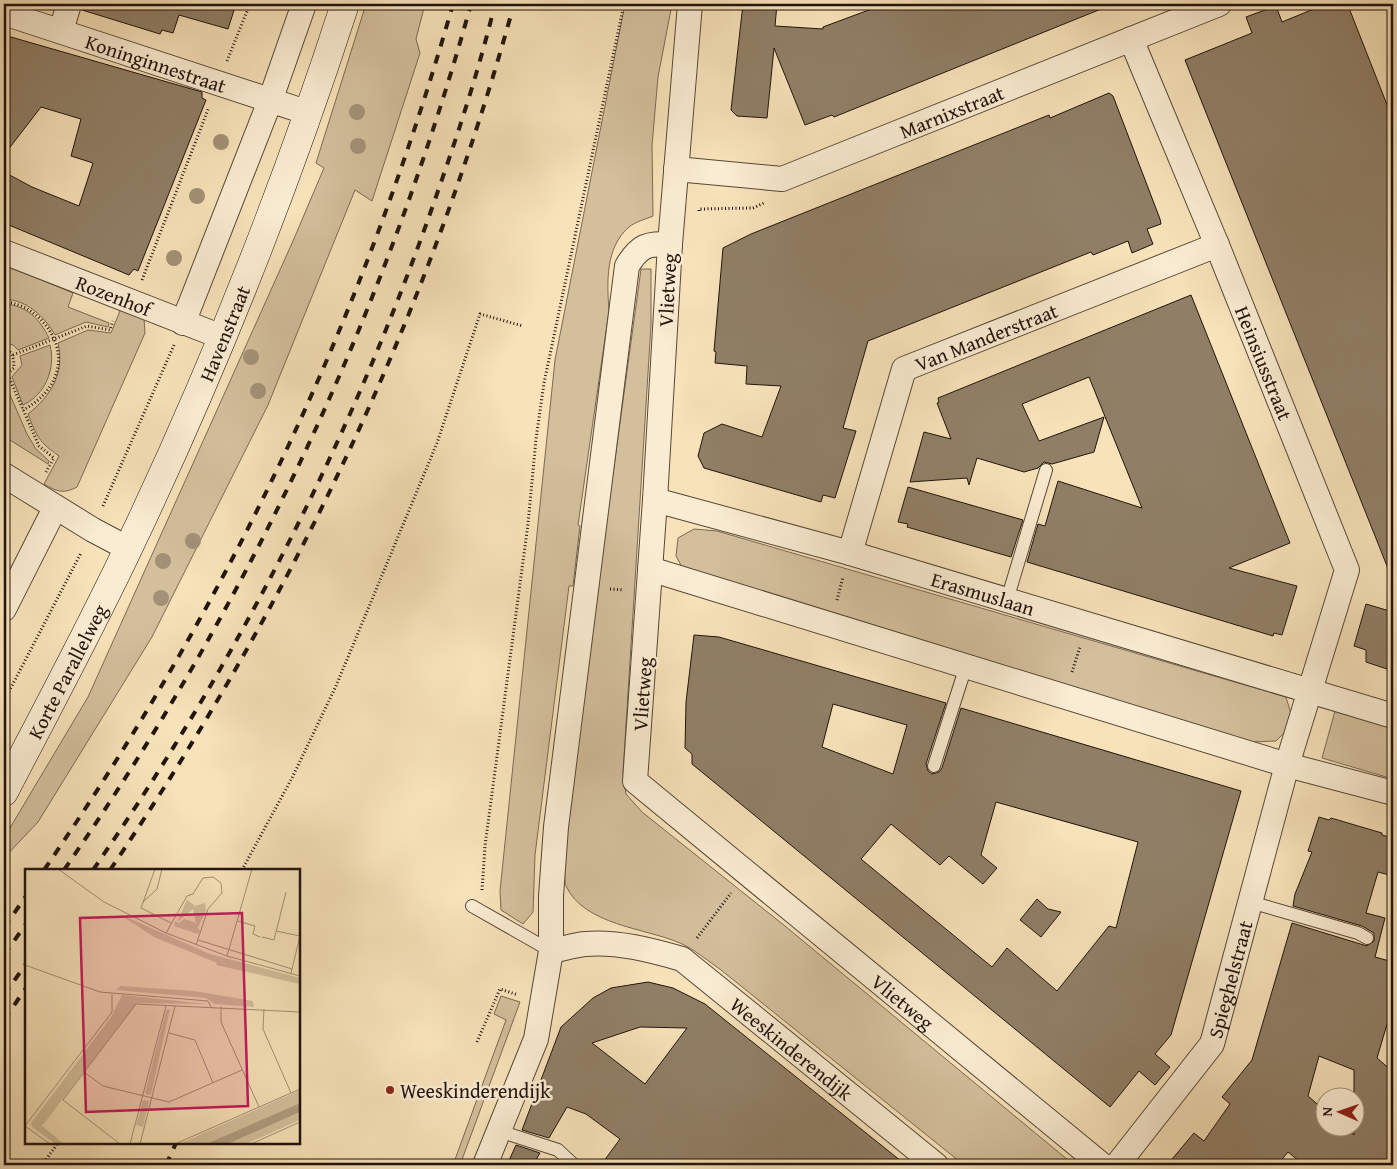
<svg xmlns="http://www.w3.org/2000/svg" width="1397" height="1169" viewBox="0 0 1397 1169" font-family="'Gentium Book Plus',serif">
<rect width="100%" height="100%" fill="#f7e2b9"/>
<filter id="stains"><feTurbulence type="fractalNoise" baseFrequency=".004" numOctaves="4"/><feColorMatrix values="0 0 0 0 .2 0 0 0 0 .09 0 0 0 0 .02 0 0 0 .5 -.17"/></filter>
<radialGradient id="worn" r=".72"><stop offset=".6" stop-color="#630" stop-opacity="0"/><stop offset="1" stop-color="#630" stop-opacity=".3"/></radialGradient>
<g fill="#d3bf9c" stroke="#7a6954">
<polygon points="366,4 425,4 416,39 420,53 372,201 355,190 268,405 152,637 38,822 4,858 4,838 88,697 293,241 324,168 316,163"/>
<path d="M625 4H672L658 77 652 145 653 216C646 219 635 222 629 227 605 248 607 282 609 311L578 525 580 526 573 586H569L535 855 533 912 523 924 501 910 500 891 555 360Z"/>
<path d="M4 264 73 293 68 307 109 323 108 327 86 322 55 335C44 316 27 300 4 299Z"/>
<path d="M641 269H651V325L623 773 626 794 642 812 785 926 1074 1165H964L721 970C708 961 694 949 680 943 645 928 584 925 566 886 563 880 565 836 565 825Z"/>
<path d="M4 304C26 305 40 319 49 338L18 350 13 345 4 342Z"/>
<path d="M122 306 144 319 145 333 77 487C64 494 57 492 44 484L59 456C40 443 36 436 28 414 51 396 65 373 58 343L88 330 111 333Z"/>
<path d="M50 345C56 369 45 395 23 405L12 377 22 365 20 356Z"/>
<polygon points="4,381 27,434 36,449 49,461 48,464 10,440 4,448"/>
<polygon points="694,529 717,531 1286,697 1292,717 1286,731 1276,741 1251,742 684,571 676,556 678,538"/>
<polygon points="1335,711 1393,728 1393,779 1322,758"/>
<polygon points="501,996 520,1002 460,1165 453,1165 506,1020 494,1014"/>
</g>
<g fill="#907f66" stroke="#21130d" fill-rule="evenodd">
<polygon points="82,4 236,4 228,29 179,15 173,33 162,30 160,34 82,10"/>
<polygon points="743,4 777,4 775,26 823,29 823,27 885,4 1111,5 834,117 832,115 805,125 774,48 767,118 737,116 731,110"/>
<polygon points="1326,4 1343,4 1344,8 1349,8 1393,120 1393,575 1391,576 1185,60 1252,33 1246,17 1276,6 1282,22"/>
<polygon points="4,35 202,92 202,98 206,100 138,271 134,269 129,275 4,223 4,172 32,187 79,206 93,163 71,156 81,119 41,107 4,155"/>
<polygon points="1109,93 1113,96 1160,219 1161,224 1147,229 1153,244 1132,253 1128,241 1093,255 1091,252 868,341 843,428 856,431 835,498 823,495 821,502 704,468 698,456 704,433 722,424 762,437 781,386 746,384 747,366 715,363 716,352 714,351 723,248 751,234 1049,115 1050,118"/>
<polygon points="1191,295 1290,543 1229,568 1297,586 1282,635 1274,633 1273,636 1027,562 1038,524 1045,526 1058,481 1142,508 1089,377 1022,404 1039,441 1104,417 1094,452 1052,464 1044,462 1038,468 1024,472 977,458 969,485 967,478 910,482 924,432 951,439 937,403 939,402 938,398"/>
<polygon points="908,487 1023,520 1011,557 907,527 908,524 898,522"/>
<polygon points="1366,604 1393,612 1393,671 1366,662 1366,650 1354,646"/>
<path d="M694 635 719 637 946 703 926 764 928 771 932 774 939 772 942 768 961 708 1241 791 1171 1035 1155 1054 1170 1067 1155 1085 1139 1071 1110 1107 692 764V754L685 748 686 702ZM833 704 907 725 893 774 822 747ZM996 802 1138 842 1116 928 1109 926 1057 991 1007 948 992 967 861 859 891 824 940 865 949 856 983 884 997 868 981 855Z"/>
<path d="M1319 817 1329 820 1331 818 1382 833V835L1393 838V876L1378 872 1366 913 1385 918 1375 957 1393 962V1022L1388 1021 1377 1058 1393 1072V1165H1304L1288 1152 1278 1164 1271 1159 1266 1165H1167L1194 1133 1204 1141 1230 1104 1222 1097 1252 1060 1292 923 1367 946 1374 941V933L1362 926 1293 906 1295 894 1312 852 1308 851ZM1319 1056 1354 1070V1135L1344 1126H1324V1110L1308 1096Z"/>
<polygon points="1037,899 1048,909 1061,912 1041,937 1020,920"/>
<path d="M648 982 673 988 705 1004 906 1165H601L620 1139 586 1114 567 1107 549 1138 522 1130 561 1027 593 998 611 988ZM640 1027 687 1028 645 1084 592 1043Z"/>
<polygon points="516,1145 540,1153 533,1165 507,1165"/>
</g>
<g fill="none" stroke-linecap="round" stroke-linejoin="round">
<defs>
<g id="lane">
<polyline points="1007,600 1046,470"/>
<polyline points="934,766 966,666"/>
<polyline points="1250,902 1358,933 1367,938"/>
<polyline points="472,906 551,951"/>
<polyline points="499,1131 558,1150 574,1165"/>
</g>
<g id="street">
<path id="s1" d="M690 4 670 244 655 500 635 781 1102 1165"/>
<path id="s2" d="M4 13 309 113"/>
<polyline points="61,31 69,4"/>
<path id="s3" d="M676 169 782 179 1219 4"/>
<path id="s4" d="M4 252 222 337"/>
<polyline points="183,323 270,101 304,4"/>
<polyline points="4,475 93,530 129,549"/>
<path id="s5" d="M655 500 850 553 1393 716"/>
<path id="s6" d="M850 553 904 369 1217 245"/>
<polyline points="650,569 1287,765 1393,793"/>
<polyline points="4,609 55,508"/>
<path id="s7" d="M551 951C562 949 574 945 585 944 617 941 651 950 682 959L936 1165"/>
<path d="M485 1165 536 1039 551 951V896L556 827 627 266C640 245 646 244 670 244"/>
<path id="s8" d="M1117 1165 1212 1044 1287 765 1347 570 1217 245 1131 39"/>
</g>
<g id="secondary">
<path id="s9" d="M4 792C46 711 89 631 128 549 212 373 285 190 345 4"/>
</g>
</defs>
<use href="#lane" stroke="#564738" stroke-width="14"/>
<use href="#street" stroke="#564738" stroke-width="26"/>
<use href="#secondary" stroke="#21130d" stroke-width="29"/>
<g stroke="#21130d" stroke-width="3" stroke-dasharray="1 2.5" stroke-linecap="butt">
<polyline points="1389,4 1393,14"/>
<polyline points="227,61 250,4"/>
<polyline points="699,211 699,209 753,208 764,203"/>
<polyline points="142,280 209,107"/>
<path d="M4 302C34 303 63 336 58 367 54 387 40 401 23 410"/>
<path d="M4 348C13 352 14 358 14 368L4 376"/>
<polyline points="13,355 87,326 110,330 113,321"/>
<polyline points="8,375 39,446 54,458 46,472"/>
<polyline points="103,506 174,345"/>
<polyline points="610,589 624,590"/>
<polyline points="837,600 843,577"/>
<polyline points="1072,672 1080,647"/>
<polyline points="4,701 81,553"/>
<polyline points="242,870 292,778 336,686 437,443 480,314 523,326"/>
<polyline points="482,890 485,846 528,524 536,439 544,383 624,4"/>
<polyline points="697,938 731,893"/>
<polyline points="477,1042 500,989 518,995"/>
<polyline points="42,1165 58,1143"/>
</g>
<use href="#lane" stroke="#faecd2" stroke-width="12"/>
<use href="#street" stroke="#faecd2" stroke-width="24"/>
<use href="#secondary" stroke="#faecd2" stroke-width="28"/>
<g stroke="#21130d" stroke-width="4" stroke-dasharray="9 9" stroke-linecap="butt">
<path d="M44 870C230 600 363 319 453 4"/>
<path d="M64 870C247 606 385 314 471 4"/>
<path d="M93 870C231 671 344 453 426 225 452 152 477 78 495 4"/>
<path d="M110 870C291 603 428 316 514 4"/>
<polyline points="4,928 26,896"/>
<polyline points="4,955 26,924"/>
<polyline points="4,995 26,964"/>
<polyline points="4,1020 26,988"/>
<polyline points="166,1165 176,1143"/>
</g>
</g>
<g fill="#a39176">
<circle cx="357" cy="112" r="8"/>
<circle cx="221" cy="142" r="8"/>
<circle cx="358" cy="146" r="8"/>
<circle cx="197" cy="196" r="8"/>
<circle cx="174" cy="258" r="8"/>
<circle cx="251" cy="357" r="8"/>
<circle cx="258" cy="391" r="8"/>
<circle cx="193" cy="541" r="8"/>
<circle cx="163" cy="561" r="8"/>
<circle cx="161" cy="598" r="8"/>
</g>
<circle fill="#8f2418" stroke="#faecd2" stroke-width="2" cx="390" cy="1090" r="5"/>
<g text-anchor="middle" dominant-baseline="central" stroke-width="5" stroke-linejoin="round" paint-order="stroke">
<g font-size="20" fill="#21130d" stroke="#faecd2">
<text stroke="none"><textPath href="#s2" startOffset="160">Koninginnestraat</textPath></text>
<text stroke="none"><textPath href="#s3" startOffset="289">Marnixstraat</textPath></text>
<text transform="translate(667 290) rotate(-87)">Vlietweg</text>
<text stroke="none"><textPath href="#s4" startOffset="118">Rozenhof</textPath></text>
<text stroke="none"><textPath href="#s9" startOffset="509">Havenstraat</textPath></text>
<text stroke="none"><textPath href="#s6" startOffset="280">Van Manderstraat</textPath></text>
<text transform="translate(1264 363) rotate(68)">Heinsiusstraat</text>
<text stroke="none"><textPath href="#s5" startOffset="341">Erasmuslaan</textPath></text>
<text stroke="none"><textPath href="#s9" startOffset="136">Korte Parallelweg</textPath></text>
<text transform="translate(642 694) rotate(-86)">Vlietweg</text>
<text stroke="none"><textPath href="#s8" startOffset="221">Spieghelstraat</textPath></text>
<text stroke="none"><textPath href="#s1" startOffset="1126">Vlietweg</textPath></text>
<text stroke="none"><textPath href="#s7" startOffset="275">Weeskinderendijk</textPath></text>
</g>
<g font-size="20" fill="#21130d" stroke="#faecd2" text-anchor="start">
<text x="400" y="1090">Weeskinderendijk</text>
</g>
</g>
<g transform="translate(25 869)">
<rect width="275" height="275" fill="#f7e2b9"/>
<path d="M162 31 170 37 180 34 181 42 172 60 168 40 152 53ZM94 45 185 85 275 109V115L191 96 192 94 129 68ZM159 50 169 53 175 62 173 65 149 57 150 52 154 54ZM95 117 169 122 228 132 229 138 190 135 181 129 91 121ZM97 126 182 135 112 134 17 257 39 275H31L7 258 6 254 86 148ZM145 140 126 225 123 226 120 224 141 141ZM275 221V234L181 275H154ZM118 231 124 232 118 258 111 256ZM275 243V251L221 275H203Z" fill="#d3bf9c"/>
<path d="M275 234V243L203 275H181Z" fill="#ae9c7f"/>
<path fill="none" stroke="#a18f74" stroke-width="1" d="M33 0 79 33 141 64 202 87 275 107M130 0 116 39 146 54M118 33 132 20 137 0M213 52 230 57 228 65 235 68M251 62 275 67M141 64 162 27 168 25 178 9 188 8 196 14 197 24 183 40 171 76M237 68 249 71 261 23M173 71 267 100M202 87 227 0M0 96 75 123 183 132 186 138M266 104 275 67M196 138V153L234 238M239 140 238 160 266 224M144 164 170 171 188 214M59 203 78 217 144 233 217 201M0 257 87 143V125M0 257 25 275M95 275 38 231 111 135 275 143M105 275 141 137M115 275 150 137M150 275 275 220M226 275 275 253"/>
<path fill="#c2185b" fill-opacity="0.15" stroke="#c2185b" stroke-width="2.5" d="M217 44 223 237 61 243 55 49Z"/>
<rect width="275" height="275" fill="none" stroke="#21130d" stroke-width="2.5"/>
</g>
<rect width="1397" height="1169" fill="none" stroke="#f7e2b9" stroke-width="20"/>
<rect x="5" y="5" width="1387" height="1159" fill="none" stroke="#21130d" stroke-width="2.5"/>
<rect x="10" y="10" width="1377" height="1149" fill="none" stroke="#21130d"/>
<g transform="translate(1340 1112) rotate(272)"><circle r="24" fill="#faecd2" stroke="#a39583"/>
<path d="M0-4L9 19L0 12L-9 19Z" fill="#8f2418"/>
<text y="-8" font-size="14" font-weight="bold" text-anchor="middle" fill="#21130d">N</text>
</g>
<rect width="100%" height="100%" filter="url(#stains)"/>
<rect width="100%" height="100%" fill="url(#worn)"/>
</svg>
